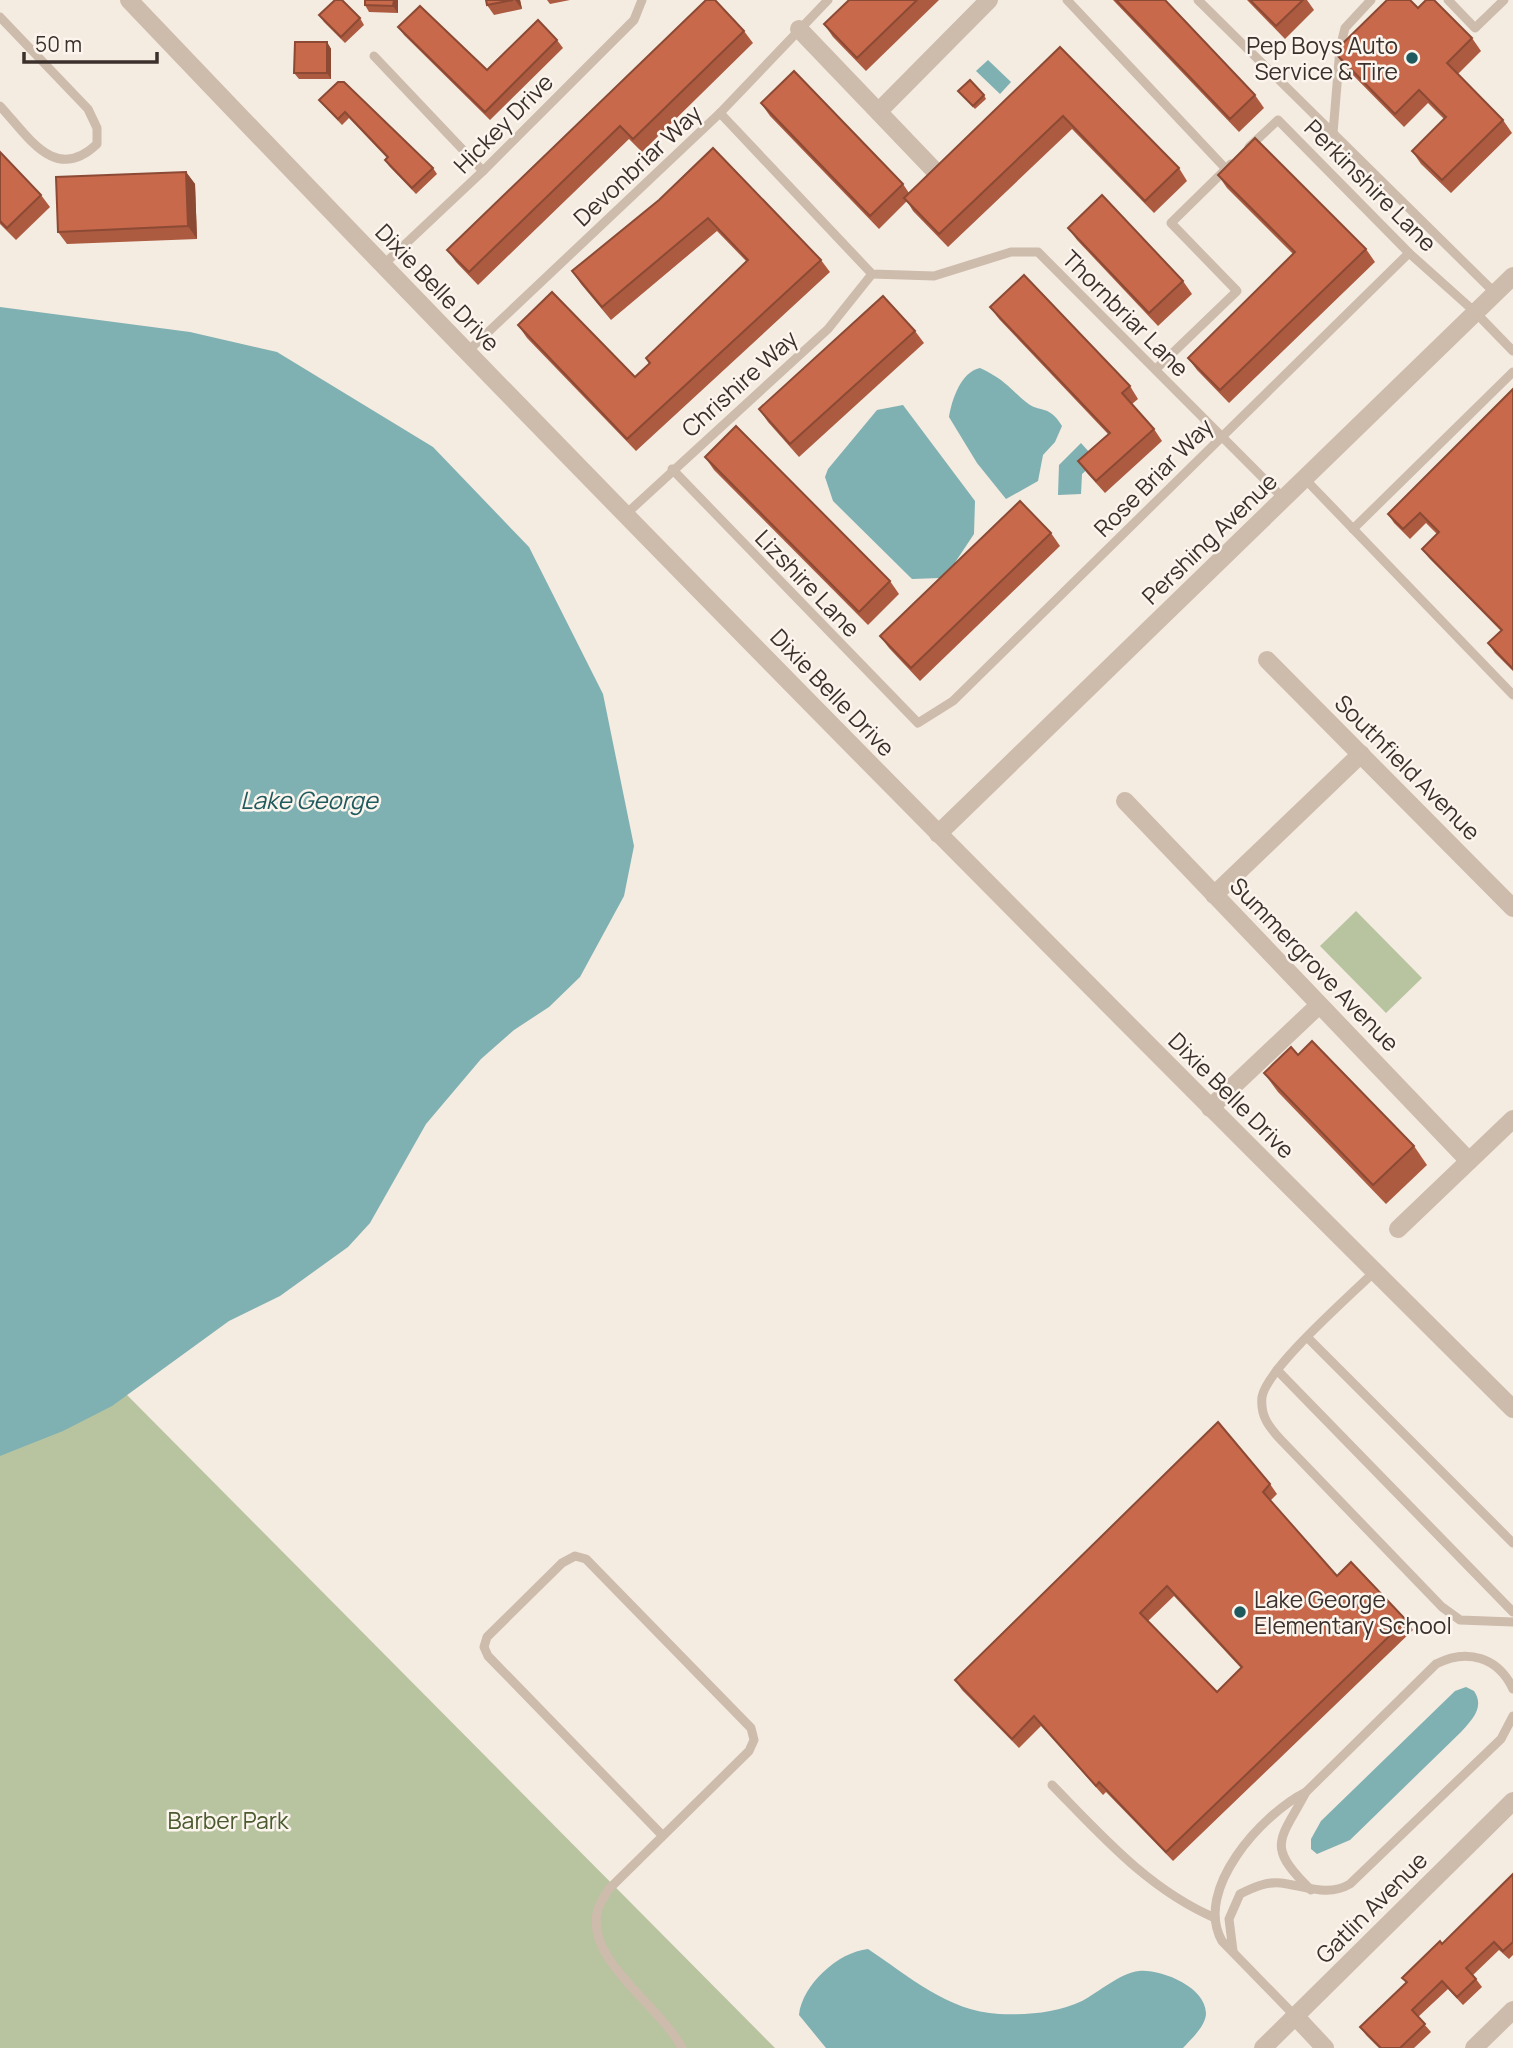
<svg xmlns="http://www.w3.org/2000/svg" width="1513" height="2048" viewBox="0 0 1513 2048" font-family="Manrope,sans-serif">
<rect width="100%" height="100%" fill="#f4ebe1"/>
<g fill="#b8c4a0">
<polygon points="1356,911 1422,978 1386,1013 1320,946"/>
<polygon points="0,1267 775,2048 0,2048"/>
</g>
<g fill="#7fb0b2">
<polygon points="988,60 1011,82 1000,94 976,71"/>
<polygon points="0,307 190,332 277,352 433,447 529,547 603,694 634,846 624,896 580,977 549,1007 514,1030 481,1059 426,1124 370,1223 348,1247 280,1296 229,1321 112,1406 63,1431 0,1456"/>
<path d="M980 368C1005 380 1007 386 1026 402 1040 414 1048 403 1062 426L1055 442 1043 455 1038 481 1006 499 977 463 949 417C952 399 961 372 980 368Z"/>
<polygon points="903,405 975,501 974,534 952,567 940,578 912,579 833,501 825,477 828,469 877,410"/>
<polygon points="1081,443 1097,461 1082,474 1081,494 1058,495 1059,465"/>
<path d="M1466 1687 1474 1691C1485 1707 1472 1720 1461 1732L1350 1840 1317 1854 1311 1849V1839L1321 1821 1455 1691Z"/>
<path d="M868 1949C909 1976 947 2011 999 2014 1028 2015 1057 2013 1082 2001 1099 1992 1120 1973 1139 1971 1160 1969 1205 1986 1206 2013 1206 2026 1191 2039 1183 2048H826L799 2015C802 1985 838 1952 868 1949Z"/>
</g>
<g fill="none" stroke-linecap="round" stroke-linejoin="round">
<g stroke="#cdbbac" stroke-width="9">
<polyline points="1067,0 1226,169 1231,164"/>
<polyline points="1198,0 1495,293"/>
<polyline points="1448,0 1475,28 1504,0"/>
<path d="M0 17 88 109 97 128V144C55 184 29 137 0 106"/>
<polyline points="374,56 483,171"/>
<polyline points="720,113 872,274 934,276 1011,252 1038,252 1284,499"/>
<polyline points="1333,133 1340,48 1345,28 1371,0"/>
<polyline points="1249,147 1278,120 1409,253 1475,312 1513,351"/>
<polyline points="382,266 483,171 634,20 642,0"/>
<polyline points="467,352 720,113 828,0"/>
<polyline points="1156,369 1237,291 1171,223 1226,169"/>
<polyline points="672,469 918,723 953,701 1409,253"/>
<polyline points="1305,479 1513,695"/>
<polyline points="625,515 828,329 872,274"/>
<polyline points="1353,529 1513,372"/>
<path d="M1374 1272C1350 1296 1267 1368 1262 1397 1260 1416 1269 1427 1281 1440L1442 1607 1460 1620 1513 1622"/>
<polyline points="1308,1338 1513,1543"/>
<polyline points="1277,1370 1513,1612"/>
<path d="M1052 1785C1102 1836 1148 1889 1215 1918"/>
<path d="M1306 1792C1281 1840 1264 1845 1311 1890"/>
<path d="M662 1835 488 1656 484 1647 487 1637 562 1563 575 1556 586 1559 751 1728 754 1740 749 1751 608 1890C605 1896 600 1903 598 1909 583 1959 661 2006 682 2048"/>
<path d="M1233 1951 1229 1919 1240 1894C1252 1888 1267 1881 1281 1883 1305 1886 1328 1897 1350 1884L1501 1739 1513 1716"/>
<path d="M1296 2017 1222 1941C1193 1890 1262 1814 1306 1792L1436 1664C1467 1648 1498 1657 1513 1689"/>
</g>
<g stroke="#cdbbac" stroke-width="18">
<polyline points="799,29 934,170"/>
<polyline points="879,111 989,0"/>
<polyline points="1267,660 1513,908"/>
<polyline points="1125,801 1469,1161"/>
<polyline points="1214,895 1361,754"/>
<polyline points="1210,1108 1319,1005"/>
<polyline points="1398,1229 1513,1119"/>
<polyline points="1296,2017 1325,2048"/>
<polyline points="1474,2048 1513,2010"/>
</g>
<g stroke="#cdbbac" stroke-width="18">
<path d="M129 0C583 477 1046 945 1513 1409"/>
<polyline points="938,834 1513,276"/>
<polyline points="1263,2048 1513,1801"/>
</g>
</g>
<g fill="#ac5a40" fill-rule="evenodd">
<polygon points="398,0 398,13 369,12 365,5"/>
<polygon points="486,0 520,0 522,9 494,15 487,5"/>
<polygon points="547,0 570,0 550,4"/>
<polygon points="849,0 939,0 866,71 833,37 824,24"/>
<polygon points="1113,0 1165,0 1255,95 1264,108 1239,132"/>
<polygon points="1247,0 1307,0 1314,10 1285,39"/>
<polygon points="1418,8 1472,38 1481,51 1458,74 1503,120 1512,133 1451,193 1421,164 1412,151 1444,119 1428,103 1404,127 1345,67 1336,54"/>
<polygon points="319,15 360,18 364,25 345,43 324,22"/>
<polygon points="398,27 487,70 557,40 563,48 490,120 404,35"/>
<polygon points="744,31 753,43 642,152 629,139 478,285 456,262 447,250"/>
<polygon points="327,42 331,49 331,79 299,79 294,73"/>
<polygon points="1060,47 1179,168 1187,181 1154,213 1072,129 948,247 913,211 907,201 879,229 770,116 761,103 903,184 909,193"/>
<polygon points="338,82 433,168 437,174 416,194 389,166 385,160 387,158 349,118 342,125 324,106 319,100"/>
<polygon points="958,91 984,95 986,99 975,109"/>
<polygon points="0,152 41,195 50,207 16,240 0,224"/>
<polygon points="186,172 195,184 197,239 67,244 58,232"/>
<polygon points="1218,175 1366,249 1375,262 1229,403 1197,370 1188,358 1293,254 1227,188"/>
<polygon points="659,200 821,260 830,272 636,451 527,338 518,325 635,377 649,364 646,358 747,262 717,231 611,320 581,284 572,271"/>
<polygon points="1068,228 1183,281 1192,294 1158,326 1077,240"/>
<polygon points="990,307 1130,386 1138,399 1132,404 1154,429 1162,441 1105,493 1087,473 1078,461 1108,434 999,319"/>
<polygon points="915,331 924,343 799,457 768,422 759,409"/>
<polygon points="1513,389 1513,671 1495,653 1488,643 1501,631 1429,558 1422,549 1437,534 1426,523 1410,539 1394,523 1388,514"/>
<polygon points="705,457 890,581 899,594 868,625 714,470"/>
<polygon points="1051,533 1060,546 920,681 889,648 880,636"/>
<polygon points="1298,1055 1414,1146 1427,1165 1386,1204 1278,1092 1264,1073"/>
<path d="M1270 1484 1277 1494 1270 1501 1337 1576 1406 1620 1413 1630 1173 1861 1106 1792 1103 1795 1041 1726 1019 1748 962 1690 955 1680ZM1174 1596 1241 1668 1217 1692 1148 1621Z"/>
<polygon points="1513,1874 1513,1955 1509,1959 1499,1950 1473,1975 1482,1987 1463,2005 1448,1989 1418,2017 1431,2032 1414,2048 1379,2048 1366,2035 1360,2027 1406,1983 1402,1978 1442,1944"/>
</g>
<g fill="#8c4a34">
<polygon points="394,0 398,0 398,13 393,6"/>
<polygon points="515,0 520,0 522,9"/>
<polygon points="327,42 331,49 331,79 327,73"/>
<polygon points="186,172 195,184 197,239 188,226"/>
</g>
<g fill="#c8694b" stroke="#8c4a34" stroke-width="2" fill-rule="evenodd">
<polygon points="335,0 342,0 360,18 341,37 319,15"/>
<polygon points="365,0 394,0 393,6 365,5"/>
<polygon points="486,0 513,0 487,5"/>
<polygon points="706,0 715,0 744,31 633,139 620,126 469,272 447,250"/>
<polygon points="849,0 917,0 857,58 824,24"/>
<polygon points="1116,0 1165,0 1255,95 1230,119"/>
<polygon points="1250,0 1303,0 1276,26"/>
<polygon points="1387,0 1410,0 1418,8 1426,0 1434,0 1472,38 1447,63 1503,120 1442,180 1412,151 1446,117 1419,90 1395,114 1336,54 1337,49"/>
<polygon points="420,6 487,70 538,20 557,40 485,112 398,27"/>
<polygon points="295,42 327,42 327,73 294,73"/>
<polygon points="1060,47 1179,168 1145,201 1063,116 939,234 904,198"/>
<polygon points="794,71 903,184 870,216 761,103"/>
<polygon points="970,80 984,95 973,106 958,91"/>
<polygon points="338,82 344,82 433,168 412,188 385,160 388,157 345,112 338,119 319,100"/>
<polygon points="1255,138 1366,249 1220,390 1188,358 1295,252 1218,175"/>
<polygon points="713,148 821,260 627,439 518,325 552,292 635,377 650,363 646,358 748,260 708,218 602,307 572,271 659,200"/>
<polygon points="0,152 41,195 7,228 0,221"/>
<polygon points="186,172 188,226 58,232 56,177"/>
<polygon points="1102,195 1183,281 1149,313 1068,228"/>
<polygon points="1024,275 1130,386 1122,393 1154,429 1096,481 1078,461 1110,433 990,307"/>
<polygon points="883,296 915,331 790,444 759,409"/>
<polygon points="1513,389 1513,669 1488,643 1502,630 1422,549 1439,532 1420,513 1403,529 1388,514"/>
<polygon points="736,426 890,581 859,612 705,457"/>
<polygon points="1020,501 1051,533 911,668 880,636"/>
<polygon points="1312,1041 1414,1146 1373,1185 1264,1073 1291,1047 1298,1055"/>
<path d="M1218 1422 1270 1484 1263 1492 1337 1576 1351 1562 1406 1620 1166 1852 1099 1782 1096 1786 1034 1716 1012 1739 955 1680ZM1167 1586 1242 1667 1217 1692 1140 1613Z"/>
<polygon points="1513,1874 1513,1942 1503,1951 1494,1942 1466,1968 1476,1979 1457,1997 1442,1981 1412,2010 1425,2024 1400,2048 1381,2048 1360,2027 1407,1982 1402,1978 1440,1941 1442,1944"/>
</g>
<g fill="#1f5a5e" stroke="#fbf5ee" stroke-width="2.5">
<circle cx="1412" cy="58" r="7"/>
<circle cx="1240" cy="1612" r="7"/>
</g>
<g text-anchor="middle" dominant-baseline="central" stroke-width="5" stroke-linejoin="round" paint-order="stroke">
<g font-size="23" fill="#3b302b" stroke="#fbf5ee" text-anchor="end">
<text x="1398" y="45">Pep Boys Auto<tspan x="1398" dy="26">Service &amp; Tire</tspan></text>
<text x="1254" y="1599" text-anchor="start">Lake George<tspan x="1254" dy="26">Elementary School</tspan></text>
</g>
<g font-size="23" fill="#3b302b" stroke="#fbf5ee">
<text transform="translate(503 123) rotate(-45)">Hickey Drive</text>
<text transform="translate(637 165) rotate(-43)">Devonbriar Way</text>
<text transform="translate(1371 185) rotate(45)">Perkinshire Lane</text>
<text transform="translate(438 287) rotate(46)">Dixie Belle Drive</text>
<text transform="translate(1126 313) rotate(45)">Thornbriar Lane</text>
<text transform="translate(739 383) rotate(-42)">Chrishire Way</text>
<text transform="translate(1153 477) rotate(-45)">Rose Briar Way</text>
<text transform="translate(1209 538) rotate(-44)">Pershing Avenue</text>
<text transform="translate(808 583) rotate(46)">Lizshire Lane</text>
<text transform="translate(833 692) rotate(46)">Dixie Belle Drive</text>
<text transform="translate(1408 767) rotate(45)">Southfield Avenue</text>
<text transform="translate(1315 964) rotate(46)">Summergrove Avenue</text>
<text transform="translate(1232 1095) rotate(45)">Dixie Belle Drive</text>
<text transform="translate(1371 1907) rotate(-45)">Gatlin Avenue</text>
</g>
<g font-size="23" fill="#4a5a2e" stroke="#fbf5ee">
<text x="228" y="1820">Barber Park</text>
</g>
<g font-size="24" font-style="italic" fill="#1f5a5e" stroke="#fbf5ee">
<text x="309" y="799">Lake George</text>
</g>
</g>
<path d="M24 52v10h133v-10" fill="none" stroke="#3b302b" stroke-width="3.5"/>
<text x="35" y="52" font-size="21" fill="#3b302b" stroke="#fbf5ee" stroke-width="5" paint-order="stroke">50 m</text>
</svg>
